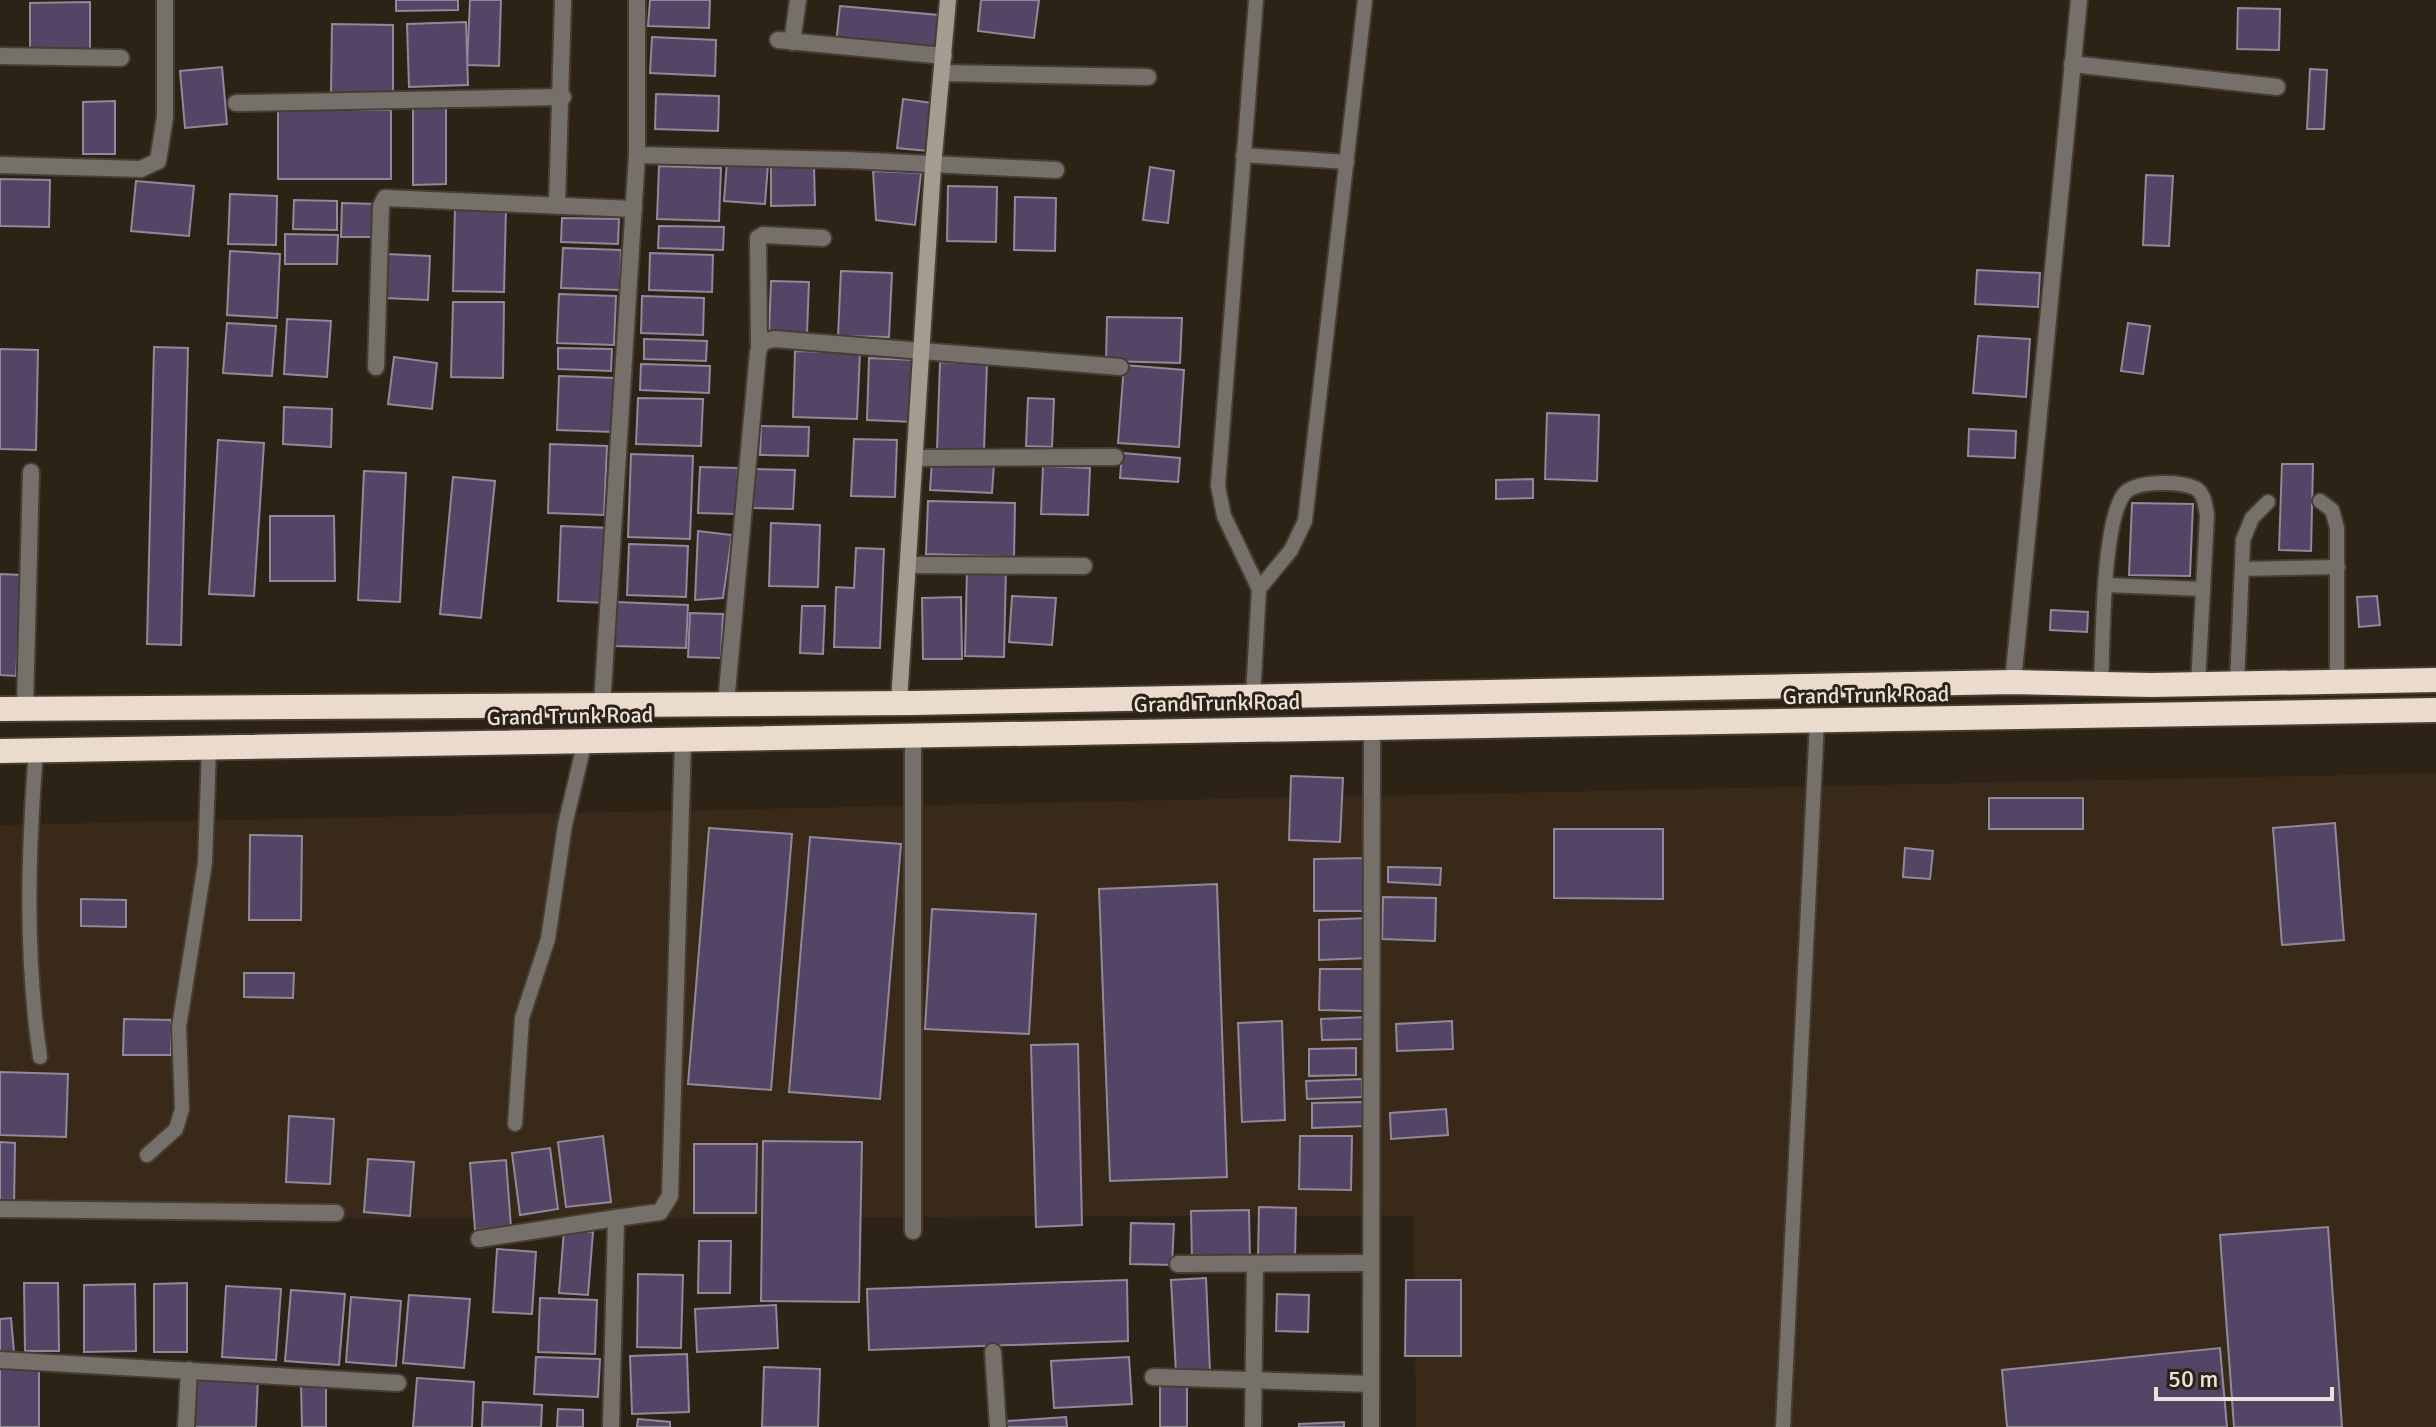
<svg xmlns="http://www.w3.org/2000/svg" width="2436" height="1427" viewBox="0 0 2436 1427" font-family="Signika,sans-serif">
<rect width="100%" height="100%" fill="#2d2216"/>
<polygon fill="#382918" points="2436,773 2436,1427 1416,1427 1413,1216 0,1219 0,825"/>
<g fill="#544566" stroke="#91899a" stroke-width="2">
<polygon points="396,0 458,0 458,10 396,11"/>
<polygon points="470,0 501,0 499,66 467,65"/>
<polygon points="650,0 710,0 709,28 648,26"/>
<polygon points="981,0 1039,0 1034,38 978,31"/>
<polygon points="90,2 90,51 30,51 30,3"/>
<polygon points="840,6 939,15 936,53 836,44"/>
<polygon points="2238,8 2280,9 2279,50 2237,49"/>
<polygon points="466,22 468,85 409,87 407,24"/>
<polygon points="332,24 393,25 393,94 331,93"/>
<polygon points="652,37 716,40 715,76 650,73"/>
<polygon points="222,67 227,124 185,128 180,71"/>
<polygon points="2310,69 2327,70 2324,129 2307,129"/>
<polygon points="656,94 719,96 718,131 655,129"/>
<polygon points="903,99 933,103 928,151 897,148"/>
<polygon points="115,101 115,154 83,154 83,102"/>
<polygon points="413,101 446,101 446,184 413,185"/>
<rect x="278" y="110" width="113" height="69"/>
<polygon points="727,161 768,164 765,204 724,201"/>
<polygon points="659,166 721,168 719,221 657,219"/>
<polygon points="814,166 815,205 771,206 771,167"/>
<polygon points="1150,167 1174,171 1168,223 1143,220"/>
<polygon points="873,171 921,173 915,225 876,220"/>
<polygon points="2146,175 2173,176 2169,246 2143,245"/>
<polygon points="0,179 50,180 49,227 0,226"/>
<polygon points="136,181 194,186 189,236 131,231"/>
<polygon points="948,186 997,187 996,242 947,241"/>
<polygon points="230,194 277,196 276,245 228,244"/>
<polygon points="1015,197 1056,198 1055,251 1014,250"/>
<polygon points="294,200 337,201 337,230 293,229"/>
<polygon points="342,203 377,204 377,237 341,237"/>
<polygon points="455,207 506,208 504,292 453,291"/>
<polygon points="562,218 619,219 618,244 561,242"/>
<polygon points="659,226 724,227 723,250 658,248"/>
<polygon points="285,234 338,235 337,264 285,264"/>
<polygon points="563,248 621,250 620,290 561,288"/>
<polygon points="230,251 280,254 277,318 227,315"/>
<polygon points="650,253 713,255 712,292 649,290"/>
<polygon points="387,254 430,256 428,300 385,298"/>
<polygon points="1977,270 2040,273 2038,307 1975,304"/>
<polygon points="841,271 892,273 889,337 838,336"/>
<polygon points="771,281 809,282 807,334 769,333"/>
<polygon points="559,294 616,296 614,345 557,343"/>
<polygon points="642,296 704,298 703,335 641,333"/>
<polygon points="453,302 504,302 503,378 451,377"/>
<polygon points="1107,317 1182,318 1180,363 1106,361"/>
<polygon points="287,319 331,321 327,377 284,374"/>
<polygon points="227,323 276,326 272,376 223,373"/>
<polygon points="2128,323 2150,326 2143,374 2121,371"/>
<polygon points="1978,336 2030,339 2026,397 1973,393"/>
<polygon points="644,339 707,341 706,361 644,359"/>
<polygon points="154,347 188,348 181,645 147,644"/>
<polygon points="558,348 612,349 611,371 558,369"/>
<polygon points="0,349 38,350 36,450 0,449"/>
<polygon points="795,351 860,353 857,419 793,417"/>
<polygon points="394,357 437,363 432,409 388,404"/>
<polygon points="869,358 916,360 914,422 867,420"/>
<polygon points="940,362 987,364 984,450 937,449"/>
<polygon points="641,364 710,366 709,393 640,390"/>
<polygon points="1124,365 1184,370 1179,447 1118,443"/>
<polygon points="559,376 616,378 614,432 557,430"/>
<polygon points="638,398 703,399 701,446 636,444"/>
<polygon points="1028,398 1054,399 1052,447 1026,446"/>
<polygon points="284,407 332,409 331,447 283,444"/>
<polygon points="1547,413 1599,415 1597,481 1545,479"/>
<polygon points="761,426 809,427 808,456 760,455"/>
<polygon points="1969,429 2016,431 2015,458 1968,456"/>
<polygon points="854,439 897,440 895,497 851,496"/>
<polygon points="218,440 264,443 254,596 209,594"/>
<polygon points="550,444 607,446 604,515 548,513"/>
<polygon points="1122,453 1180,458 1178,482 1120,478"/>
<polygon points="631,454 693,456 690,539 628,537"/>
<polygon points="932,461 994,464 992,493 930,490"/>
<polygon points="2282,464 2313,464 2311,551 2279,550"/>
<polygon points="1043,466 1090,468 1088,515 1041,514"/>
<polygon points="700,467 738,468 736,514 698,513"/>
<polygon points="754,469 795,470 793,509 753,508"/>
<polygon points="364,471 406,473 400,602 358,600"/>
<polygon points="453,477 495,481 481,618 440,614"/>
<polygon points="1533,479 1533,498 1496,499 1496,480"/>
<polygon points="928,501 1015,503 1014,557 926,554"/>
<polygon points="2132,503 2193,504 2190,576 2129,575"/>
<polygon points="270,516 334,516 335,581 270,581"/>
<polygon points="771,523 820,525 818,587 769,586"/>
<polygon points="561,526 610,528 608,603 558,601"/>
<polygon points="698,531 732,535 723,598 695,600"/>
<polygon points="629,544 688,546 686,597 627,595"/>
<polygon points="856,548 884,549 880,648 834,647 836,587 854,588"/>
<polygon points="967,568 1006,568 1004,657 965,656"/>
<polygon points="0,574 22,575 16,676 0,675"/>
<polygon points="1012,596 1056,598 1052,645 1009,642"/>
<polygon points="2377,596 2380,625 2359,627 2357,597"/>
<polygon points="961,597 962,659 923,659 922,598"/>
<polygon points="616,602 688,605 686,648 614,646"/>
<polygon points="802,606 825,606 823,654 800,653"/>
<polygon points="2051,610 2088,612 2087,632 2050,630"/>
<polygon points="690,613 723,614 721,658 688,657"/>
<polygon points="1291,776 1343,778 1340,842 1289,840"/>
<rect x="1989" y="798" width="94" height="31"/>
<polygon points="2335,823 2344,940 2282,945 2273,828"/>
<polygon points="709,828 792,834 771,1090 688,1084"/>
<polygon points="1554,829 1663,829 1663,899 1554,898"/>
<polygon points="250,835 302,836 301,920 249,920"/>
<polygon points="810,837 901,844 880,1099 789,1092"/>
<polygon points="1905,848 1933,851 1930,879 1903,877"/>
<polygon points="1367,858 1367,911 1314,911 1314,859"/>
<polygon points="1388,867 1441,868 1440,885 1388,882"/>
<polygon points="1217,884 1227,1177 1110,1181 1099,889"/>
<polygon points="1383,897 1436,898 1435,941 1382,939"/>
<polygon points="81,899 126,900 126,927 81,926"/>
<polygon points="932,909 1036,914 1029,1034 925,1029"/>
<polygon points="1369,918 1370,958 1319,960 1319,920"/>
<polygon points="1320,969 1364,969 1363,1011 1319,1010"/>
<polygon points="244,973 294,973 293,998 244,997"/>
<polygon points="1368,1017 1369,1039 1322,1040 1321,1019"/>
<polygon points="124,1019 171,1020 171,1055 123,1055"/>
<polygon points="1282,1021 1285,1120 1242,1122 1238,1023"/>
<polygon points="1452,1021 1453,1049 1397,1051 1396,1024"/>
<polygon points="1078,1044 1082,1225 1036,1227 1031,1045"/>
<polygon points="1356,1048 1356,1075 1309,1076 1309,1049"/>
<polygon points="0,1072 68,1074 66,1137 0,1135"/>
<polygon points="1362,1079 1362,1097 1307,1099 1306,1081"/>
<polygon points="1365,1102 1366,1126 1312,1128 1312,1103"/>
<polygon points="1446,1109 1448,1135 1391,1139 1390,1113"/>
<polygon points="289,1116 334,1119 330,1184 286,1182"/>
<polygon points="603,1136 611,1202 566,1207 558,1142"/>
<polygon points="1300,1136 1352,1136 1351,1190 1299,1189"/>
<polygon points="763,1141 862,1142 859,1302 761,1301"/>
<polygon points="0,1142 15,1143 14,1207 0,1207"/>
<polygon points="694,1144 757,1144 756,1213 694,1213"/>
<polygon points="550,1148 558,1209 520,1215 512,1153"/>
<polygon points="368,1159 414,1162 410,1216 364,1212"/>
<polygon points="506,1160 511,1227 475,1230 470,1163"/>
<polygon points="1259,1207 1296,1208 1295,1258 1258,1257"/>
<polygon points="1249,1210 1250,1260 1192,1261 1191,1211"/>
<polygon points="1131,1223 1174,1224 1172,1265 1130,1264"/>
<polygon points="2328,1227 2342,1427 2234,1427 2220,1235"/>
<polygon points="564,1230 593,1232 588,1295 559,1293"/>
<polygon points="699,1241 731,1241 730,1293 698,1293"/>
<polygon points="497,1249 536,1252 532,1314 493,1312"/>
<polygon points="638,1274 683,1275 681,1348 637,1347"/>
<polygon points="1206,1278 1210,1371 1176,1373 1171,1280"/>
<polygon points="1127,1280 1128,1341 869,1350 867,1289"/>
<polygon points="1406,1280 1461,1280 1461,1356 1405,1356"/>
<polygon points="24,1283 58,1283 59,1351 25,1351"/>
<polygon points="187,1283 187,1352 154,1352 154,1284"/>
<polygon points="135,1284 136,1351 84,1352 84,1285"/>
<polygon points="226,1286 281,1289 276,1360 222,1357"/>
<polygon points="291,1290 345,1294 339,1365 285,1361"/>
<polygon points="1277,1294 1309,1295 1308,1332 1276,1331"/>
<polygon points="409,1295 470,1299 464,1368 403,1363"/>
<polygon points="351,1297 401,1301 396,1366 346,1362"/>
<polygon points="540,1298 597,1300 595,1354 538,1352"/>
<polygon points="776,1305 778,1348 697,1352 695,1309"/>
<polygon points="11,1318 14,1352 0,1353 0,1319"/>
<polygon points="2220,1348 2227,1427 2007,1427 2002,1370"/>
<polygon points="687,1354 689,1412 632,1414 630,1356"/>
<polygon points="536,1357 600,1359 598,1397 534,1394"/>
<polygon points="1129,1357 1132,1404 1054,1408 1051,1361"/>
<rect x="0" y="1365" width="39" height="62"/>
<polygon points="764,1367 820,1369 818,1427 762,1427"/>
<polygon points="194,1375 258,1378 256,1427 191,1427"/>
<polygon points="417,1378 474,1382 472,1427 413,1427"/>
<polygon points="326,1384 326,1427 302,1427 301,1385"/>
<rect x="1160" y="1386" width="27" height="41"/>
<polygon points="483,1402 542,1405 541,1427 482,1427"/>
<polygon points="558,1409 583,1410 583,1427 557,1427"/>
<polygon points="1066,1417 1067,1427 1007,1427 1007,1421"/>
<polygon points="638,1419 670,1422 670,1427 637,1427"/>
<polygon points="1344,1422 1344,1427 1299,1427 1299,1424"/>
</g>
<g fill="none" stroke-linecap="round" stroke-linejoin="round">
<defs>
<g id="lane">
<polyline points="1243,155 1347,162"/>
<polyline points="2320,501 2332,510 2337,528 2337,681"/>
<polyline points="2242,569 2338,567"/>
<polyline points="2107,585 2202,589"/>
<polyline points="1259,589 1291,550 1305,521 1365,0"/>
<polyline points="2237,683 2243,540 2252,518 2268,502"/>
<path d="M2101 684C2103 643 2102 524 2124 494 2135 480 2180 481 2195 488 2205 493 2205 506 2207 515L2198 684"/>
<polyline points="1253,696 1259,589 1224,516 1218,486 1256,0"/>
<path d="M36 751C28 853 25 955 40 1057"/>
<polyline points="515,1124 522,1018 548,939 565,825 585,741"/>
<polyline points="147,1155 176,1129 182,1109 179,1027 205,863 209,748"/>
<polyline points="1783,1427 1817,721"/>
</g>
<g id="street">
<polyline points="778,40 944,56"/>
<polyline points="792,42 798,0"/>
<polyline points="0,56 121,58"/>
<polyline points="2072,64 2277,87"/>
<polyline points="943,73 1148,77"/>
<polyline points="236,103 563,97"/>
<polyline points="637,155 849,160 1056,170"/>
<polyline points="0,165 141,169 158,161 165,117 165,0"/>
<polyline points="557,204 563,0"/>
<polyline points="759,347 758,238 763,235 823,238"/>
<polyline points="376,367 381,206 385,198 634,209"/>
<polyline points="916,458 1115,457"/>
<polyline points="908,565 1084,566"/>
<polyline points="2013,682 2079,0"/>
<polyline points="726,703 758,352 762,342 774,339 1120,367"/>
<polyline points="602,705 637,155 637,0"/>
<polyline points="25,708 31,472"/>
<polyline points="0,1209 336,1213"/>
<polyline points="913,1231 913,736"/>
<polyline points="479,1239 616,1218"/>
<polyline points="1178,1264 1370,1263"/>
<polyline points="993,1352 998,1427"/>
<polyline points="0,1360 398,1383"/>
<polyline points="1153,1377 1371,1384"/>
<polyline points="186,1427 189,1370"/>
<polyline points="611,1427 616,1218 660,1212 670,1196 683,740"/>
<polyline points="1253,1427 1255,1264"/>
<polyline points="1371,1427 1372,726"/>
</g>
<polyline id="secondary" points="899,702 933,167 948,0"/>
<g id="highway">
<polyline points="0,709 913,703 2013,682 2151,685 2436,680"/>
<polyline points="0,751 2436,710"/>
</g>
</defs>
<use href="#lane" stroke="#473d32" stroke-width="18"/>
<use href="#street" stroke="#473d32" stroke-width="20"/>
<use href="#secondary" stroke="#473d32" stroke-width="20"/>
<use href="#highway" stroke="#473d32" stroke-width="28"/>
<use href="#lane" stroke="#76706a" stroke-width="14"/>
<use href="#street" stroke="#76706a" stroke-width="16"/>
<use href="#secondary" stroke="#a49b91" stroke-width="16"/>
<use href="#highway" stroke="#eadbcc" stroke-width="24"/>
</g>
<g text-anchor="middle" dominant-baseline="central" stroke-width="6" stroke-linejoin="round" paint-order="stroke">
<g font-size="22" fill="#eae3db" stroke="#2d2216">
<text transform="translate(1866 695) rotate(-1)">Grand Trunk Road</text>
<text transform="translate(1217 703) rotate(-1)">Grand Trunk Road</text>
<text transform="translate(570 716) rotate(-1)">Grand Trunk Road</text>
</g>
</g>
<path d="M2156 1387v12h176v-12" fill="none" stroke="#eae3db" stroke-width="4"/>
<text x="2168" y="1387" font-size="24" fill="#eae3db" stroke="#2d2216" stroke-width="6" paint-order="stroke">50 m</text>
</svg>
